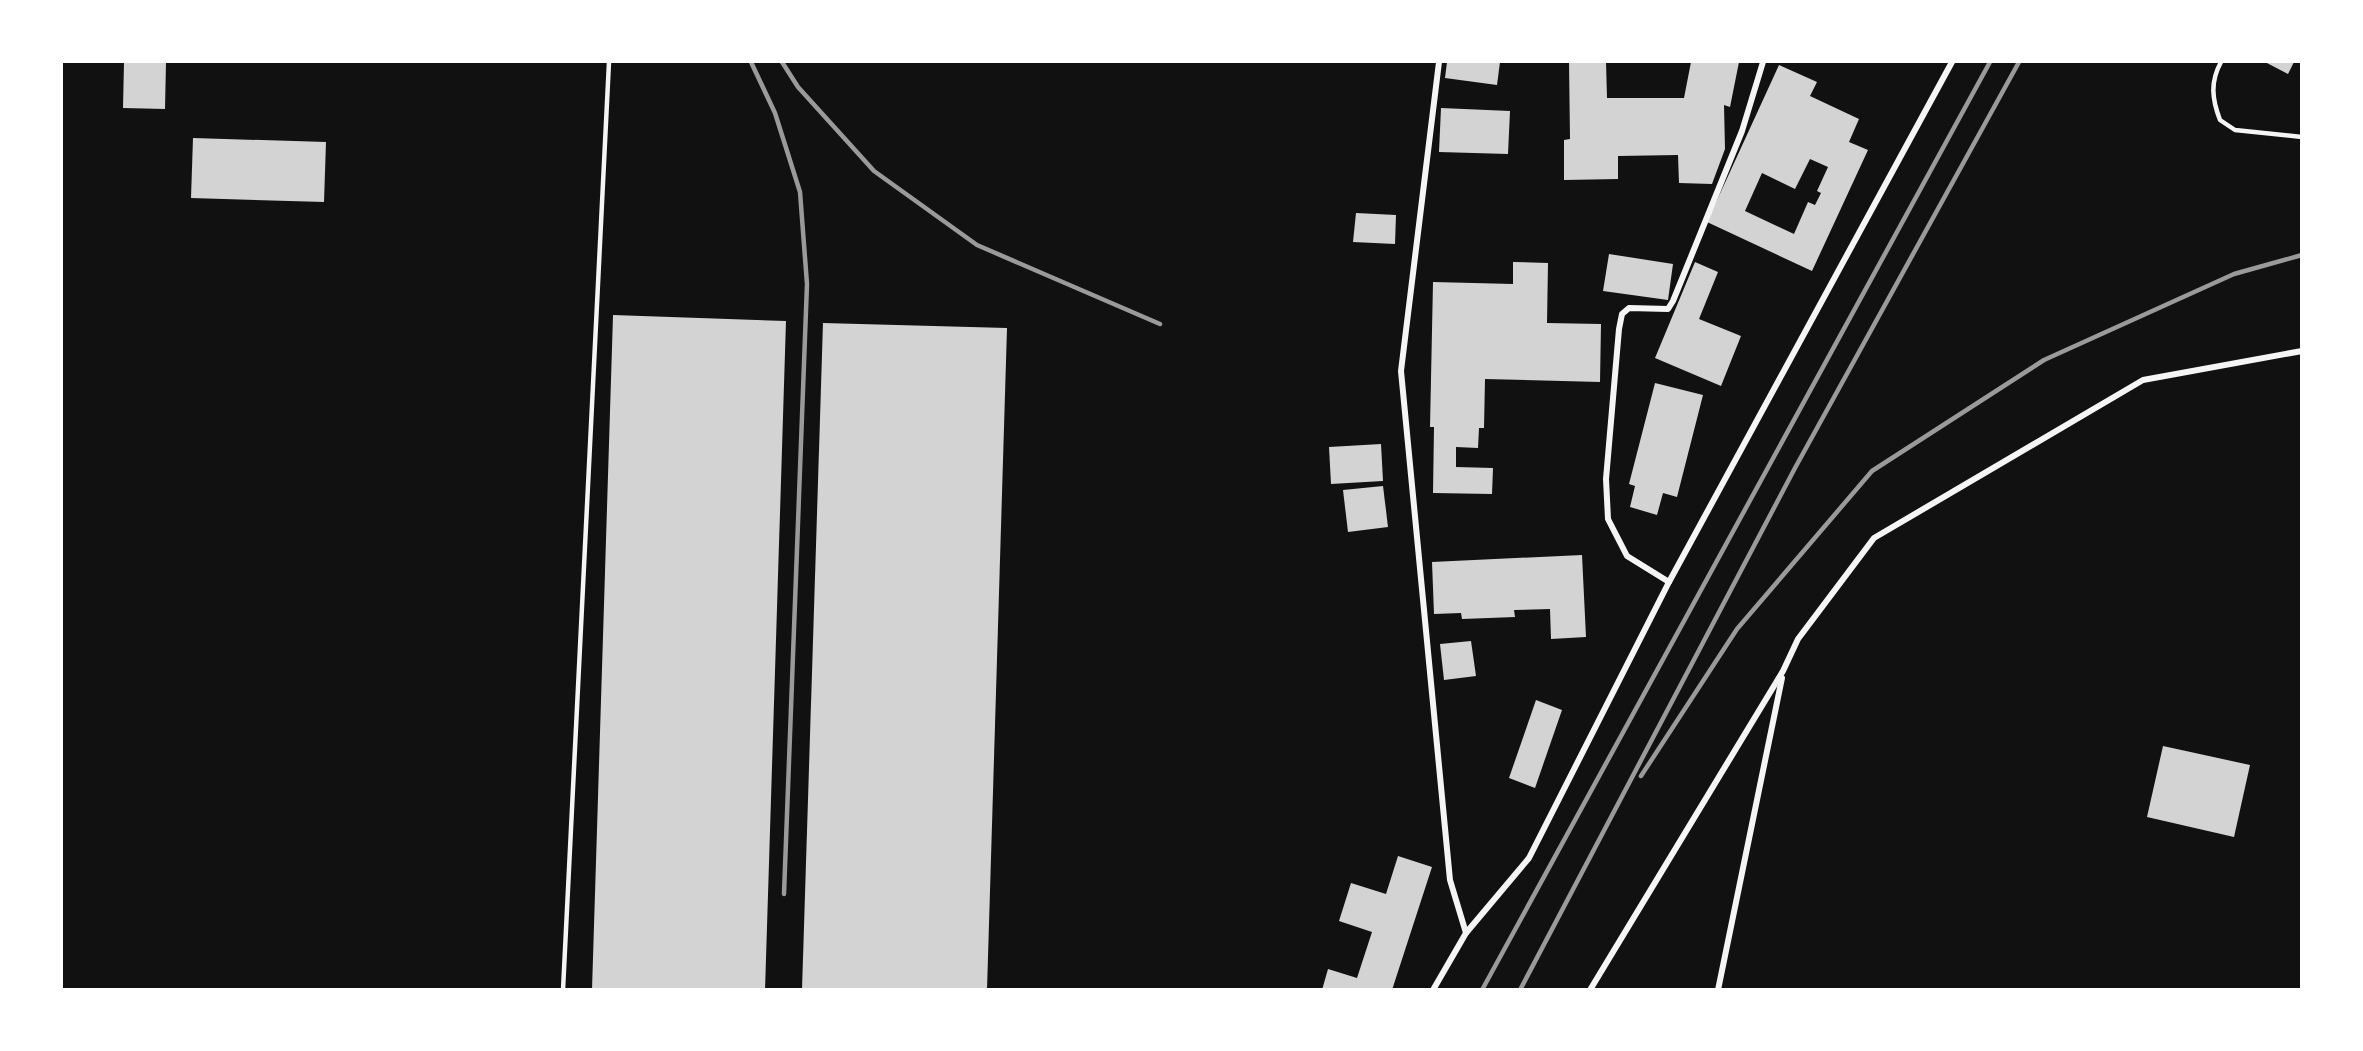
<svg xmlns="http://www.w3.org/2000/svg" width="2363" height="1051" viewBox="0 0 2363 1051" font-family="Jost,sans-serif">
<rect width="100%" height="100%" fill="#111"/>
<g fill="#d3d3d3" fill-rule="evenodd">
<polygon points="124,62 166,62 165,109 123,108"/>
<polygon points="1447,62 1500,62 1497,85 1445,78"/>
<polygon points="1569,62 1606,62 1607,98 1684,98 1691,62 1739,62 1730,107 1724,105 1725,149 1712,184 1679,183 1678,155 1618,156 1618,179 1564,180 1564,140 1570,139"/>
<polygon points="2265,62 2294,62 2288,74"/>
<path d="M1779 65 1817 82 1810 96 1859 119 1849 142 1868 150 1812 271 1707 222ZM1810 159 1828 167 1817 191 1821 193 1815 205 1808 202 1794 234 1745 211 1762 173 1795 189Z"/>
<polygon points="1441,108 1510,111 1508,154 1439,152"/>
<polygon points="193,138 326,142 324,202 191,198"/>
<polygon points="1356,213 1396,215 1395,244 1353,242"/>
<polygon points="1609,254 1673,264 1668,300 1603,291"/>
<polygon points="1513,262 1548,263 1547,323 1601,324 1600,382 1485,379 1484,428 1479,428 1478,448 1456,447 1456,467 1493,468 1492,494 1433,493 1434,427 1430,427 1433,282 1513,284"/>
<polygon points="1695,262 1718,272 1699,319 1741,336 1721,386 1655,358"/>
<polygon points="613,315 786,321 765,990 592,990"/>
<polygon points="823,323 1007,328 987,990 802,990"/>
<polygon points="1655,383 1703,395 1677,497 1663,493 1657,515 1630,507 1635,486 1629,484"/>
<polygon points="1381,444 1383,481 1331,484 1329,447"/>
<polygon points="1383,486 1388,527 1348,532 1343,490"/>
<polygon points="1582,555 1586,637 1551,639 1550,609 1514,610 1515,617 1462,619 1461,613 1434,614 1432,562"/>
<polygon points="1471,641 1476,676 1444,680 1440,644"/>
<polygon points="1536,700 1562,710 1535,788 1509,778"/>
<polygon points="2163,746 2250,765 2234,837 2147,817"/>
<polygon points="1398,856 1432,867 1392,990 1322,990 1328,969 1357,978 1372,932 1339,921 1351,883 1386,894"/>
</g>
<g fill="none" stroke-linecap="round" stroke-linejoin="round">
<g stroke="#f5f5f5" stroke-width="4.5">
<path d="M2221 62C2210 82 2212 99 2220 120L2235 130 2302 137"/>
<polyline points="563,990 609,62"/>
</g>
<g stroke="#f5f5f5" stroke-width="6">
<polyline points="1439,62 1401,371 1450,880 1466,933"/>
<polyline points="1669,582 1627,556 1608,519 1606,479 1619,329 1622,314 1629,308 1668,309 1673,301 1742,131 1763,62"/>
<polyline points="1433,990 1466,933 1529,858 1669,582 1952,62"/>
<polyline points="1590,990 1783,671 1798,639 1874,538 2143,380 2302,351"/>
<polyline points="1718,990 1782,678"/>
</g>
<g stroke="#9a9a9a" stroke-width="4.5">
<polyline points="751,62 775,113 800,192 807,284 784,894"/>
<polyline points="782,62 798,87 874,171 977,245 1160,324"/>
<polyline points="1641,776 1737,629 1872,471 2044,360 2234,274 2302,255"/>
<polyline points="1482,990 1990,62"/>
<polyline points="1520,990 1795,468 2019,62"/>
</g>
</g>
<rect width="2363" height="1051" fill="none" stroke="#ffffff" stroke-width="126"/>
</svg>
